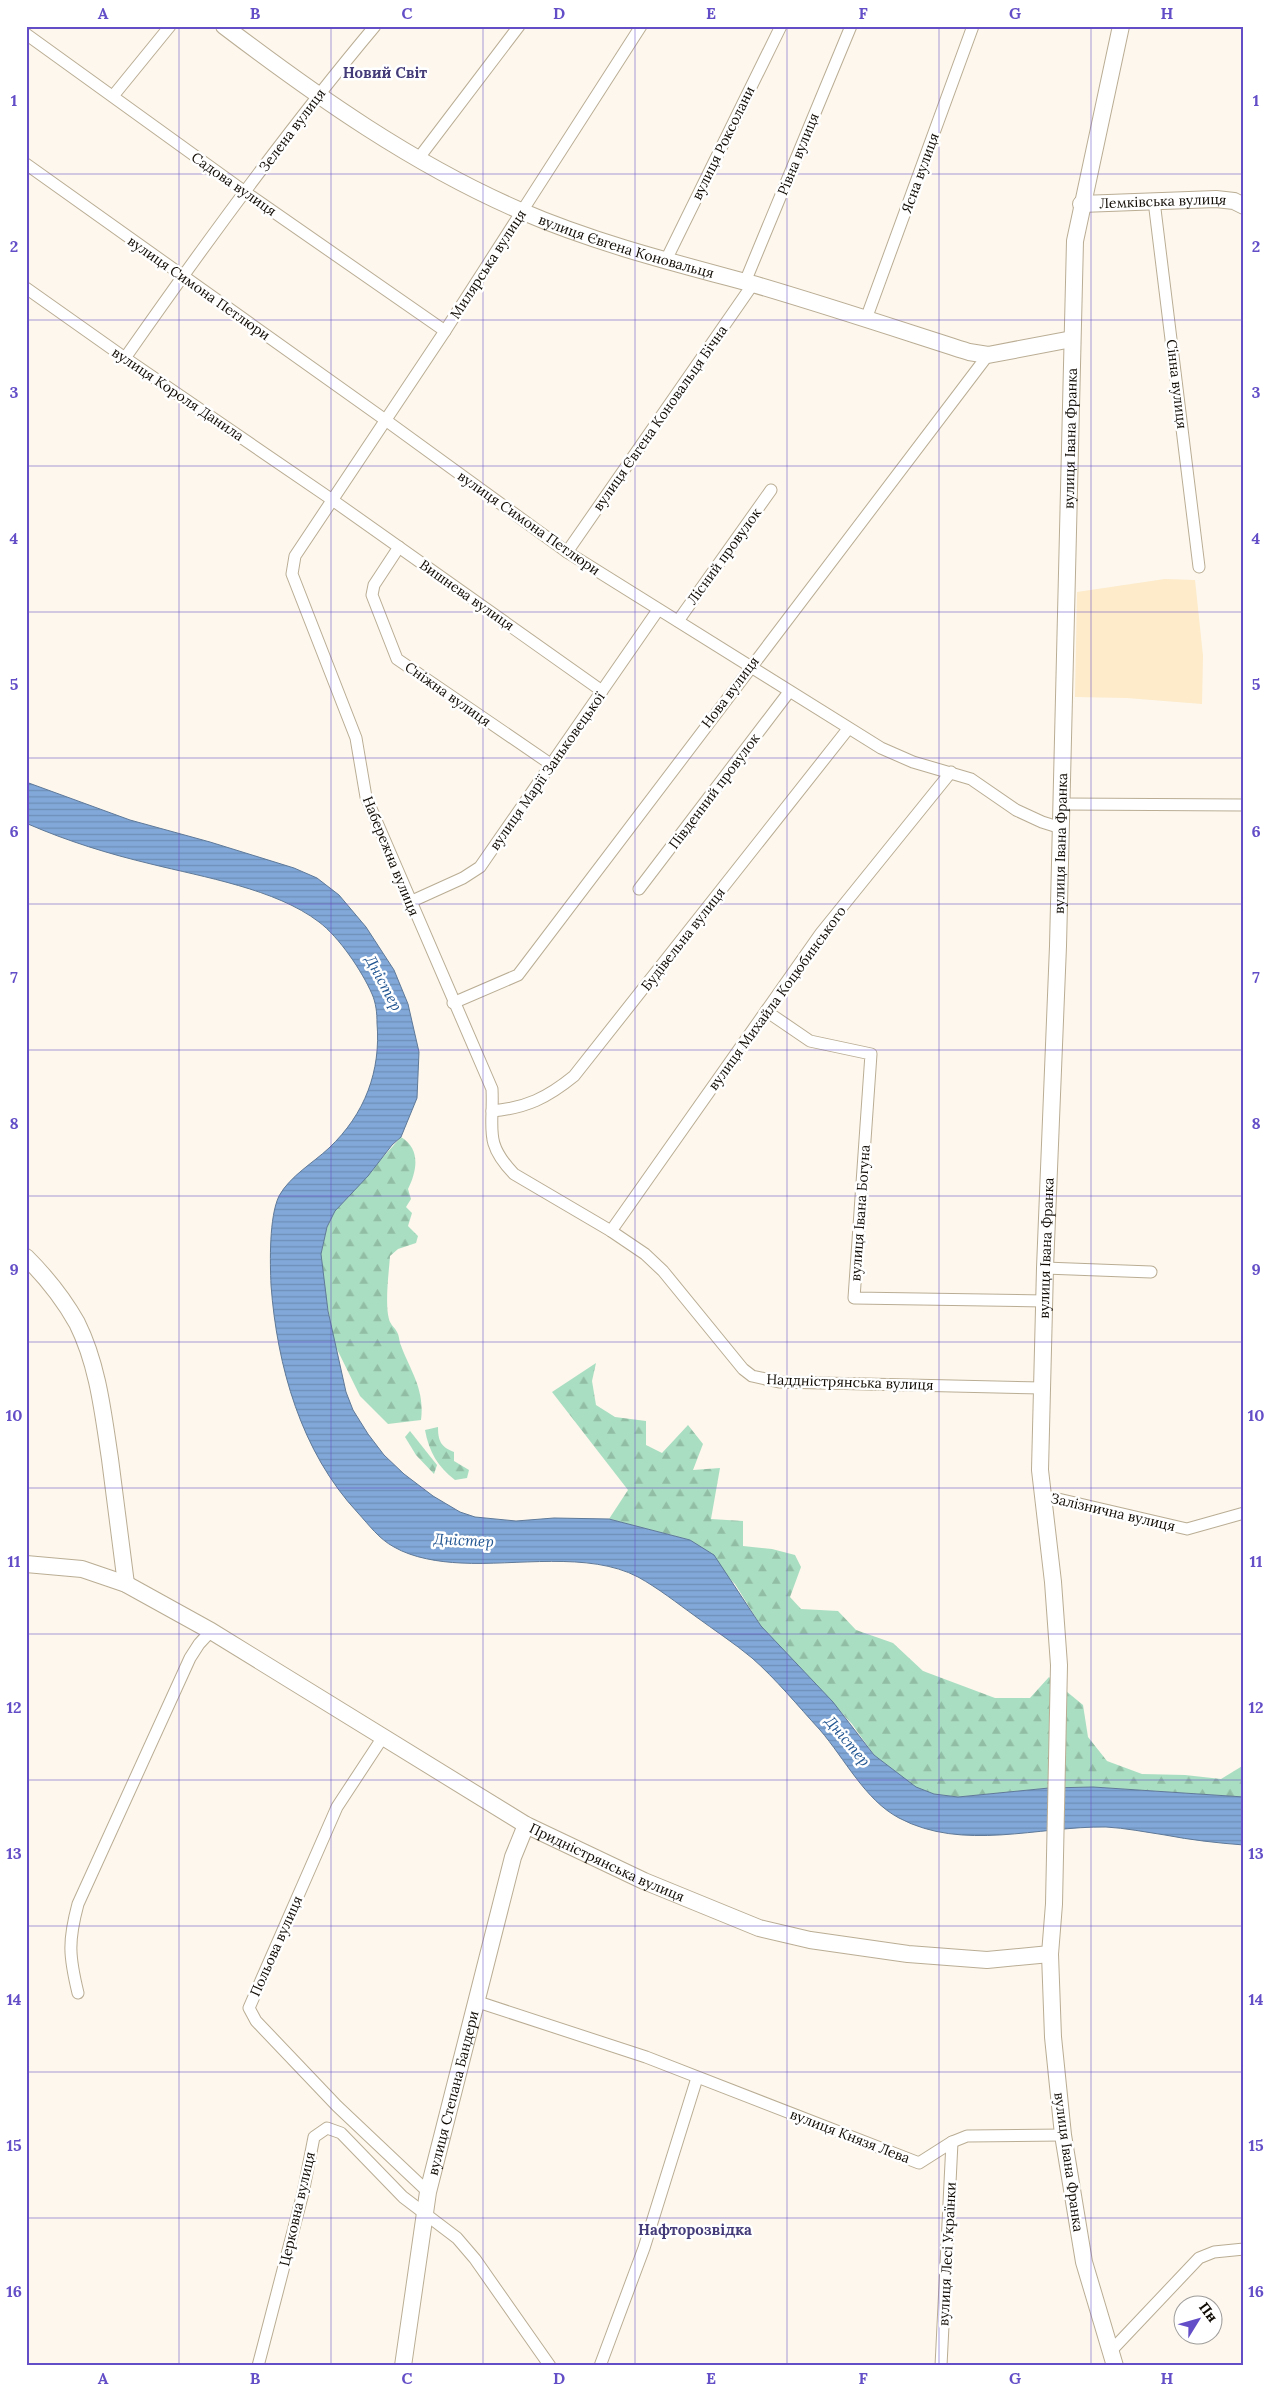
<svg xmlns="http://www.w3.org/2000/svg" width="1270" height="2392" viewBox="0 0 1270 2392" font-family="Lora,serif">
<defs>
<pattern id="forest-firs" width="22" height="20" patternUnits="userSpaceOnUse" patternTransform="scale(1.25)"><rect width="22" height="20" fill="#aadec2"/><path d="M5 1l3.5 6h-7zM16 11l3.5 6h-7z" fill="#91bda5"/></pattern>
<pattern id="water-rules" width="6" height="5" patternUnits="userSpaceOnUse" patternTransform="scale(1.25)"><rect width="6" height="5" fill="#81a8d8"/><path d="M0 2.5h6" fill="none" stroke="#6e8fb8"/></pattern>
</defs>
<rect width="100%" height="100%" fill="#fdf7ed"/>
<polygon fill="#fdebca" points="1165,579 1195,580 1203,656 1202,704 1127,698 1075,697 1077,592"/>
<g fill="url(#forest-firs)">
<path d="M401 1137C421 1149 417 1171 408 1189L411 1199 406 1207 412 1213 408 1226 418 1236 416 1243 398 1249 390 1256C389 1272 384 1307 390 1322 392 1326 395 1328 397 1332 399 1335 399 1339 400 1343 410 1371 425 1388 421 1420L388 1424 360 1396 334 1343 323 1281 321 1254 327 1227 335 1211Z"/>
<polygon points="596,1363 592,1381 596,1405 615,1417 646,1421 646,1445 662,1453 688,1425 703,1444 693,1470 720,1468 711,1519 743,1521 743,1546 772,1549 795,1555 801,1567 790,1597 801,1609 838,1611 856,1630 893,1643 923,1671 995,1698 1030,1698 1049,1677 1083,1705 1088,1737 1107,1761 1142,1774 1185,1775 1221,1779 1244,1765 1244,1797 1093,1787 1049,1788 958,1797 934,1794 915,1787 874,1755 852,1724 761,1626 735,1584 690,1540 609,1519 628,1490 552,1392"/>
<path d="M438 1427C438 1441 441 1447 454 1452V1461L469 1470 467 1478 455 1480C438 1467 429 1452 425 1430Z"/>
<polygon points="410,1431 437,1465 434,1474 416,1455 405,1437"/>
</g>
<path fill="url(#water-rules)" stroke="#5f7998" d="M26 782 130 820 210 842 294 868 317 878 339 895 366 927 394 970 408 1004 419 1052 417 1098 401 1137 392 1145 368 1176 335 1211 327 1227 321 1254 328 1311 346 1392 353 1410 368 1434 384 1455 404 1474 433 1496 460 1512 475 1517 516 1521 554 1518 609 1519 690 1540 714 1555 761 1626 833 1702 874 1755 916 1787 934 1794 958 1797 1049 1788 1093 1787 1244 1797V1845C1217 1843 1191 1840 1165 1835 1145 1832 1125 1828 1106 1827 1038 1826 963 1852 899 1818 865 1800 845 1759 820 1730 798 1706 776 1679 752 1658 734 1643 714 1630 695 1616 677 1603 658 1588 638 1577 589 1551 515 1566 461 1563 439 1562 413 1558 394 1547 379 1539 369 1525 358 1513 301 1452 277 1366 271 1285 270 1262 269 1217 279 1196 290 1176 313 1163 329 1148 365 1114 381 1071 377 1023 377 1013 376 1003 372 994 362 971 339 937 319 922 276 889 203 877 151 864 109 854 67 841 28 824Z"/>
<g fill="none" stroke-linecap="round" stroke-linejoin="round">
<defs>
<g id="street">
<path d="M641 26 445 331 295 556 292 574 356 738 366 797 492 1089C494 1129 483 1142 514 1174L611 1231 645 1254 663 1271 743 1369 752 1376 779 1382 1043 1388"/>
<polyline points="26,34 245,192 445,331"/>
<polyline points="113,96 170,26"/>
<polyline points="418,159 519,26"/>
<polyline points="26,164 384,419 567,552 881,748 913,762 971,779 1016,810 1042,822 1061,828"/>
<polyline points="1154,201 1199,567"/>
<polyline points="666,260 781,26"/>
<polyline points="745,282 851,26"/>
<polyline points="26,288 125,358 331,499 602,691"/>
<polyline points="866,319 973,26"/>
<path d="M125 358C204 245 286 132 375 26"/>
<polyline points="399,547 374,585 372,595 397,659 552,765"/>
<polyline points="567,552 753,284"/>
<polyline points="678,621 771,490"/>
<polyline points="1062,804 1244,805"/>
<polyline points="639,889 789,692"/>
<polyline points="410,902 463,878 480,867 658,610"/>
<polyline points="453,1003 518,975 988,355"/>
<polyline points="766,1011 810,1041 871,1054 854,1298 1044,1301"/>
<path d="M492 1111C526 1108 547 1098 574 1076L848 729"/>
<polyline points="611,1231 821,933 951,772"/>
<polyline points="1045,1268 1151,1272"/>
<polyline points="1041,1495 1187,1529 1244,1513"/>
<polyline points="383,1737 337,1807 249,2008 256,2021 337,2106 428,2192"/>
<path d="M78 1993C69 1956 68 1941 78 1904L190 1658 199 1644 211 1631"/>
<polyline points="475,2001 646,2057 919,2163 952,2142 967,2136 1063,2135"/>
<polyline points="1110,2352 1199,2258 1214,2252 1244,2249"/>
<polyline points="258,2366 303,2193 314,2137 327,2128 341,2133 403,2197 457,2238 475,2259 550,2366"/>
<polyline points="600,2366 644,2248 697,2078"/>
<polyline points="941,2366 952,2142"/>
</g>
<g id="secondary">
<path id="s1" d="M224 26C316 96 414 165 521 211 595 243 675 263 753 284 825 305 897 329 969 352L988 355 1072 339"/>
<path id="s2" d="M1081 204 1216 199 1234 201 1244 206"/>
<path d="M26 1257C46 1277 63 1298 77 1323 98 1365 103 1413 110 1459 115 1501 121 1542 126 1584"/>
<path id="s3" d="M26 1564 82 1569 126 1584 211 1631 526 1825 644 1881 759 1928 810 1940 908 1954 987 1960 1050 1954"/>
<path id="s4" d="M403 2366 428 2192 513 1857 526 1825"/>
<path id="s5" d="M1115 2366 1084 2262 1063 2135 1053 2037 1050 1954 1054 1904 1059 1665 1053 1582 1040 1470 1045 1268 1058 946 1075 241 1121 26"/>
</g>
</defs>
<use href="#street" stroke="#baad94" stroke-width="13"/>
<use href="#secondary" stroke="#baad94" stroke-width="18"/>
<use href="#street" stroke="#fff" stroke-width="11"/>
<use href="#secondary" stroke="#fff" stroke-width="16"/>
</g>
<path fill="none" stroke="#644ec7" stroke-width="1" stroke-opacity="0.55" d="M179 26V2366M331 26V2366M483 26V2366M635 26V2366M787 26V2366M939 26V2366M1091 26V2366M26 174H1244M26 320H1244M26 466H1244M26 612H1244M26 758H1244M26 904H1244M26 1050H1244M26 1196H1244M26 1342H1244M26 1488H1244M26 1634H1244M26 1780H1244M26 1926H1244M26 2072H1244M26 2218H1244"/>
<g text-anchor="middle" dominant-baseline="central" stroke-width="5" stroke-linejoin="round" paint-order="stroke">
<g font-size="14" fill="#100b04" stroke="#fff">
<text transform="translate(292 130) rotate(-53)">Зелена вулиця</text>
<text transform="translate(723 143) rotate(-64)">вулиця Роксолани</text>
<text transform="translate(798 154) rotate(-68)">Рівна вулиця</text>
<text transform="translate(920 173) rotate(-70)">Ясна вулиця</text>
<text transform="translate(234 184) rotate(35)">Садова вулиця</text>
<text stroke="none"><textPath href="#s2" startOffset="82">Лемківська вулиця</textPath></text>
<text stroke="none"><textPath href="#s1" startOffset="462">вулиця Євгена Коновальця</textPath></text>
<text transform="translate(488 264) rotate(-57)">Милярська вулиця</text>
<text transform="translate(199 288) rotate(35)">вулиця Симона Петлюри</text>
<text transform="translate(1177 384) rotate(83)">Сінна вулиця</text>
<text transform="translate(178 394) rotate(34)">вулиця Короля Данила</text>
<text transform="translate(660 418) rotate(-55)">вулиця Євгена Коновальця Бічна</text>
<text stroke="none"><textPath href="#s5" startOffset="1936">вулиця Івана Франка</textPath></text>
<text transform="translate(529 523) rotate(35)">вулиця Симона Петлюри</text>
<text transform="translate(724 556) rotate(-54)">Лісний провулок</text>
<text transform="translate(467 595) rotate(35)">Вишнева вулиця</text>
<text transform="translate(730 692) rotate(-53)">Нова вулиця</text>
<text transform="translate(448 694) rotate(35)">Сніжна вулиця</text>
<text transform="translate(547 771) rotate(-55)">вулиця Марії Заньковецької</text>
<text transform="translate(714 791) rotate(-53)">Південний провулок</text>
<text stroke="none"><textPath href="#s5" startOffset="1531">вулиця Івана Франка</textPath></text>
<text transform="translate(391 856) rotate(68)">Набережна вулиця</text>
<text transform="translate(683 939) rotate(-52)">Будівельна вулиця</text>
<text transform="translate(777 998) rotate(-54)">вулиця Михайла Коцюбинського</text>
<text transform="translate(860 1213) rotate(-86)">вулиця Івана Богуна</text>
<text stroke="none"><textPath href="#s5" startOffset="1126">вулиця Івана Франка</textPath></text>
<text transform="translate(850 1382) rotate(2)">Наддністрянська вулиця</text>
<text transform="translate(1113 1512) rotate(13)">Залізнична вулиця</text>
<text stroke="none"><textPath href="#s3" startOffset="659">Придністрянська вулиця</textPath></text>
<text transform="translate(276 1946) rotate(-66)">Польова вулиця</text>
<text stroke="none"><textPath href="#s4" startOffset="278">вулиця Степана Бандери</textPath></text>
<text transform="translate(850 2136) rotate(21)">вулиця Князя Лева</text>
<text transform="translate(1069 2162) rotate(82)">вулиця Івана Франка</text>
<text transform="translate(297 2209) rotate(-77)">Церковна вулиця</text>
<text transform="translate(947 2254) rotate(-87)">вулиця Лесі Українки</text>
</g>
<g font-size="15" font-weight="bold" fill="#443c79" stroke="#fff">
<text x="385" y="72">Новий Світ</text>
<text x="695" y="2229">Нафторозвідка</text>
</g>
<g font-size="15" font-style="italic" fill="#215591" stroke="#fff">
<text transform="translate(384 983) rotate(62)">Дністер</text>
<text transform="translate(464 1540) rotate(3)">Дністер</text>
<text transform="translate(848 1741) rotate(50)">Дністер</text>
</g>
</g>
<rect width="1270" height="2392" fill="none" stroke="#ffffff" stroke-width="55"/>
<g transform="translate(1198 2320) rotate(53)"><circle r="24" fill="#ffffff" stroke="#9f9d9b"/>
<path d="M0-4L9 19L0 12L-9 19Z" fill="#644ec7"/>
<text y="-8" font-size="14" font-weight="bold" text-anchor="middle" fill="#100b04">Пн</text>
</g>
<rect x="28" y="28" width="1214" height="2336" fill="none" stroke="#644ec7" stroke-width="2"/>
<g font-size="16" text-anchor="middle" font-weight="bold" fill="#644ec7">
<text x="103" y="19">A</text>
<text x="255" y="19">B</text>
<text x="407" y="19">C</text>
<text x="559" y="19">D</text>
<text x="711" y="19">E</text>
<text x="863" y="19">F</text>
<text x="1015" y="19">G</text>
<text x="1167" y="19">H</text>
<text x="14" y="106">1</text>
<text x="1256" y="106">1</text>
<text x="14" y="252">2</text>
<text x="1256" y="252">2</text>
<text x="14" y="398">3</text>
<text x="1256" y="398">3</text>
<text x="14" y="544">4</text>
<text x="1256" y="544">4</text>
<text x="14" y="690">5</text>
<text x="1256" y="690">5</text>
<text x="14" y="837">6</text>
<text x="1256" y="837">6</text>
<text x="14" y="983">7</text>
<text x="1256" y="983">7</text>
<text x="14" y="1129">8</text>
<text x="1256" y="1129">8</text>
<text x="14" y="1275">9</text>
<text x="1256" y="1275">9</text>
<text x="14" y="1421">10</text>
<text x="1256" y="1421">10</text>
<text x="14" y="1567">11</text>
<text x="1256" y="1567">11</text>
<text x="14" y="1713">12</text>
<text x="1256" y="1713">12</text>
<text x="14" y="1859">13</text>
<text x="1256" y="1859">13</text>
<text x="14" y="2005">14</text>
<text x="1256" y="2005">14</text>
<text x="14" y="2151">15</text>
<text x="1256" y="2151">15</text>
<text x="14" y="2297">16</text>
<text x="1256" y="2297">16</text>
<text x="103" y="2384">A</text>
<text x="255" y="2384">B</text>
<text x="407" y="2384">C</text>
<text x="559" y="2384">D</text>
<text x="711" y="2384">E</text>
<text x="863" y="2384">F</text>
<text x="1015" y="2384">G</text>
<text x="1167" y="2384">H</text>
</g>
</svg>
